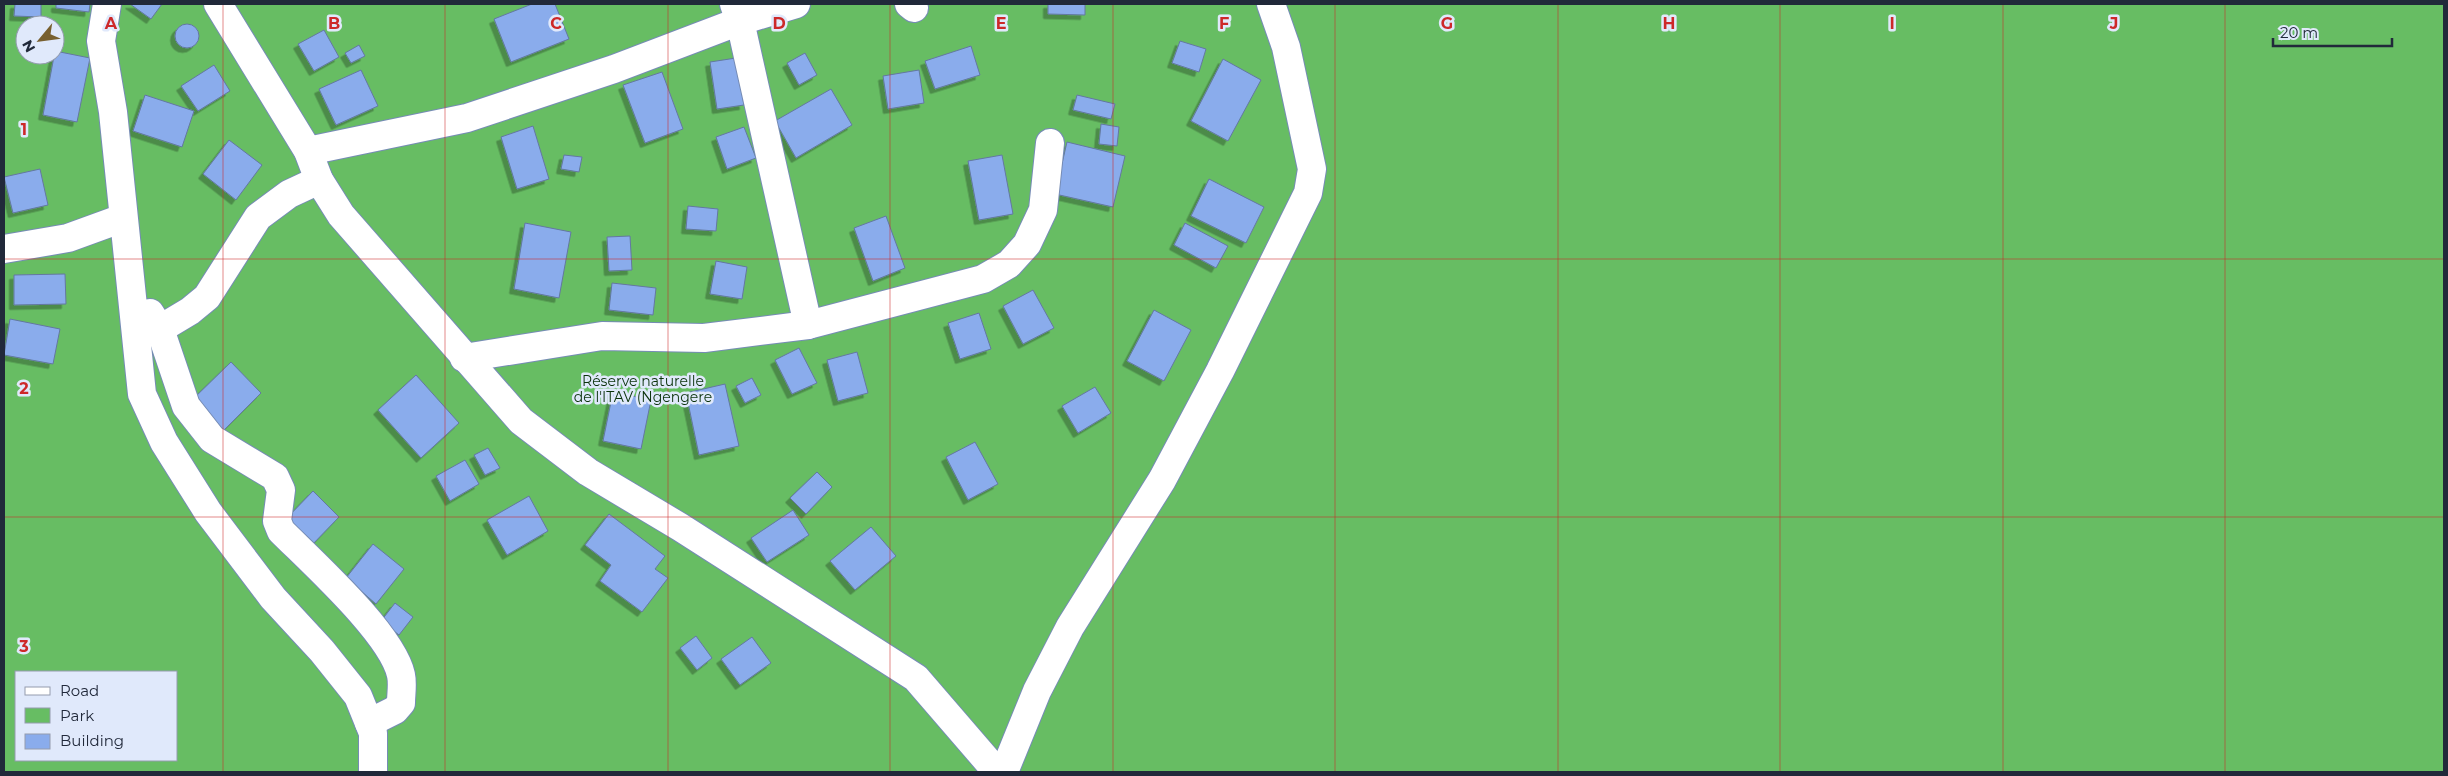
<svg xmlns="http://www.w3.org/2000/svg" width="2448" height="776" viewBox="0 0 2448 776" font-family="Montserrat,sans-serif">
<defs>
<filter id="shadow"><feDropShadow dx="-4.5" dy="4.5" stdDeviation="0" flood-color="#0004"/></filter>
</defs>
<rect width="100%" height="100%" fill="#b2c9f5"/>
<path fill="#67bd63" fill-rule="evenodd" d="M4 4H2444V772H4ZM25 25H55V55H25ZM16 672H176V760H16Z"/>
<g fill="#8aacec" stroke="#6378a0" filter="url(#shadow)">
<polygon points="15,4 41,4 41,17 14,16"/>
<polygon points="56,4 90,4 89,12 56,8"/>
<polygon points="130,4 162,4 151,19"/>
<polygon points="532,4 555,4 569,39 511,62 494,19"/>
<polygon points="1048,4 1085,4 1085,15 1048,14"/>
<circle cx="187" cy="36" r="12"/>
<polygon points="324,30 339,57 314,71 298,44"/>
<polygon points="1180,41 1206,49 1199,72 1172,63"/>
<polygon points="359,45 365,56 351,63 345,53"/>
<polygon points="971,46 980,75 935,89 925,61"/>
<polygon points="55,51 90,58 77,122 43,115"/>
<polygon points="805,53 817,75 799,85 787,63"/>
<polygon points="736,58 744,105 717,109 710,62"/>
<polygon points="1223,59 1261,80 1228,141 1191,121"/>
<polygon points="214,65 230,91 198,111 181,86"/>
<polygon points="361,70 378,106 336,125 319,89"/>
<polygon points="919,70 924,103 888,109 883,76"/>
<polygon points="662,72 683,129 645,143 623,85"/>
<polygon points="831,89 852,125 796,158 775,121"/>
<polygon points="145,95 194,111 182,147 133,131"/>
<polygon points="1077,95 1115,104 1111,119 1073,110"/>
<polygon points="1101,124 1119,127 1117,146 1099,144"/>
<polygon points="533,126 549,179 517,189 501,137"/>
<polygon points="744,127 756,158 727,169 716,137"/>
<polygon points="229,140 262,165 236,200 203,174"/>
<polygon points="1067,142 1125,156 1113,207 1055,194"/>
<polygon points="564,155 582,157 579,172 561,169"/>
<polygon points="1002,155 1013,214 979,220 968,161"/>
<polygon points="40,169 48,205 13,213 4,177"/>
<polygon points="1209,179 1264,207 1246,243 1191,216"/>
<polygon points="688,206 718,209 716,231 686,229"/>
<polygon points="886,216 905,268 873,281 854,228"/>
<polygon points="525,223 571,232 559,298 514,289"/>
<polygon points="1185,223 1228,246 1216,268 1174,245"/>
<polygon points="630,236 632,270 609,271 607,237"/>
<polygon points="716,261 747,267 742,299 710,294"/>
<polygon points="65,274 66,304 14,305 14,275"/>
<polygon points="612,283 656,288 653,315 609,310"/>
<polygon points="1033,290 1054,328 1023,344 1003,306"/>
<polygon points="1154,310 1191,330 1164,381 1127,361"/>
<polygon points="979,313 991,349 960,359 948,323"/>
<polygon points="10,319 60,329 53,364 4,355"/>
<polygon points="799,348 817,383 792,394 775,360"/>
<polygon points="857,352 868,393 838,401 827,360"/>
<polygon points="231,362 261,393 222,432 191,401"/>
<polygon points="416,375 459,423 421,458 378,410"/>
<polygon points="752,378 761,395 745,403 736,386"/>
<polygon points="725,384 739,446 699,455 686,393"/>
<polygon points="1095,387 1111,413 1078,433 1062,406"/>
<polygon points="613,392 651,400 641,449 603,441"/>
<polygon points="975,442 998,484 968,500 946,457"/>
<polygon points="488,448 500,468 485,475 474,455"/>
<polygon points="465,460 479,484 450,501 436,476"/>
<polygon points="817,472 832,487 806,514 790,498"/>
<polygon points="313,491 339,517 311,546 285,520"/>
<polygon points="529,496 548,531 507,555 487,520"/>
<polygon points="793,510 809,535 767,562 751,538"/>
<polygon points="609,514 665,556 655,569 668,578 642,612 600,581 611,565 585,545"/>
<polygon points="871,527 896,556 855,590 830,561"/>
<polygon points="373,544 404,569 376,604 346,578"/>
<polygon points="395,603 413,617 399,635 381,621"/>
<polygon points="696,636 712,658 697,670 680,648"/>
<polygon points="752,637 771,663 740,685 721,659"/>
</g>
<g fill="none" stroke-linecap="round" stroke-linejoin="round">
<defs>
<g id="street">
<polyline points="107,4 101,41 113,112 142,394 164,442 208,512 273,598 322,651 358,696 373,733 373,772"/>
<polyline points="218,4 308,151 319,180 341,215 521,421 588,472 680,527 916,678 997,772"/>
<polyline points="734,4 740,21 808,325"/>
<polyline points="909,4 914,8"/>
<polyline points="308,151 467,118 614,69 740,21 796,4"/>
<polyline points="4,249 68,238 123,218"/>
<polyline points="150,313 160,329 190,311 207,297 258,217 289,194 319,180"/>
<path d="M160 329 186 406 212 439 275 477 281 490 277 521 281 531C313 563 392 634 401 675 403 684 401 694 401 703L395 710 369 723"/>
<polyline points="464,358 602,336 704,338 808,325 983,279 1009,264 1027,244 1043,210 1050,143"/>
<polyline points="1004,772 1037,691 1070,627 1162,480 1220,371 1308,193 1312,169 1286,47 1271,4"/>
</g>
</defs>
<use href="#street" stroke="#768cb5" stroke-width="30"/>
<use href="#street" stroke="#fff" stroke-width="28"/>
</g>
<path fill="none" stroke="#cd2829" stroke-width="1" stroke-opacity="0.55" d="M223 4V772M445 4V772M668 4V772M890 4V772M1113 4V772M1335 4V772M1558 4V772M1780 4V772M2003 4V772M2225 4V772M4 259H2444M4 517H2444"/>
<g text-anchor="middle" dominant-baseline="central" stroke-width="5" stroke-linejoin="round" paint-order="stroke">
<g font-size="14" fill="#0a320a" stroke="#e0e9fb">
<text x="643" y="381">Réserve naturelle<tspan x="643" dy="16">de l'ITAV (Ngengere</tspan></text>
</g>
</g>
<g font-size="16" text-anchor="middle" font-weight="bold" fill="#cd2829" stroke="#e0e9fb" stroke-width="5" stroke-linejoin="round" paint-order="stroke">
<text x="111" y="29">A</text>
<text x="334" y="29">B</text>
<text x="556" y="29">C</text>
<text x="779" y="29">D</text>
<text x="1001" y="29">E</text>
<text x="1224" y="29">F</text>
<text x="1447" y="29">G</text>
<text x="1669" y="29">H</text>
<text x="1892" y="29">I</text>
<text x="2114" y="29">J</text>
<text x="24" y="135">1</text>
<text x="24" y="394">2</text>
<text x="24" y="652">3</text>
</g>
<rect width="2448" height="776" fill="none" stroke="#21293a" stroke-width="10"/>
<rect x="15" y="671" width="162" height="90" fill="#e0e9fb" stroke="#949cae"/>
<rect x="25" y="687" width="25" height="8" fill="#ffffff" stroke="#949cae"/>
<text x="60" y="696" font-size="15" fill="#21293a">Road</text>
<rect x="25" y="708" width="25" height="15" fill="#67bd63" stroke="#949cae"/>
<text x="60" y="721" font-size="15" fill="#21293a">Park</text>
<rect x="25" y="734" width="25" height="15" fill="#8aacec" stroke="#949cae"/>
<text x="60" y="746" font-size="15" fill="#21293a">Building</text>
<g transform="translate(40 40) rotate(241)"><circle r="24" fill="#e0e9fb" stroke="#949cae"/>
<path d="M0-4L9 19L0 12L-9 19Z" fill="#786030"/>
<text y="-8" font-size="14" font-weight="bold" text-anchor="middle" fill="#21293a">N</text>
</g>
<path d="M2273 38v8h119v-8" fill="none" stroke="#21293a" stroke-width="2.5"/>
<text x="2280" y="38" font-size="15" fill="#21293a" stroke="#e0e9fb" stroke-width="4" paint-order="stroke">20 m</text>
</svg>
